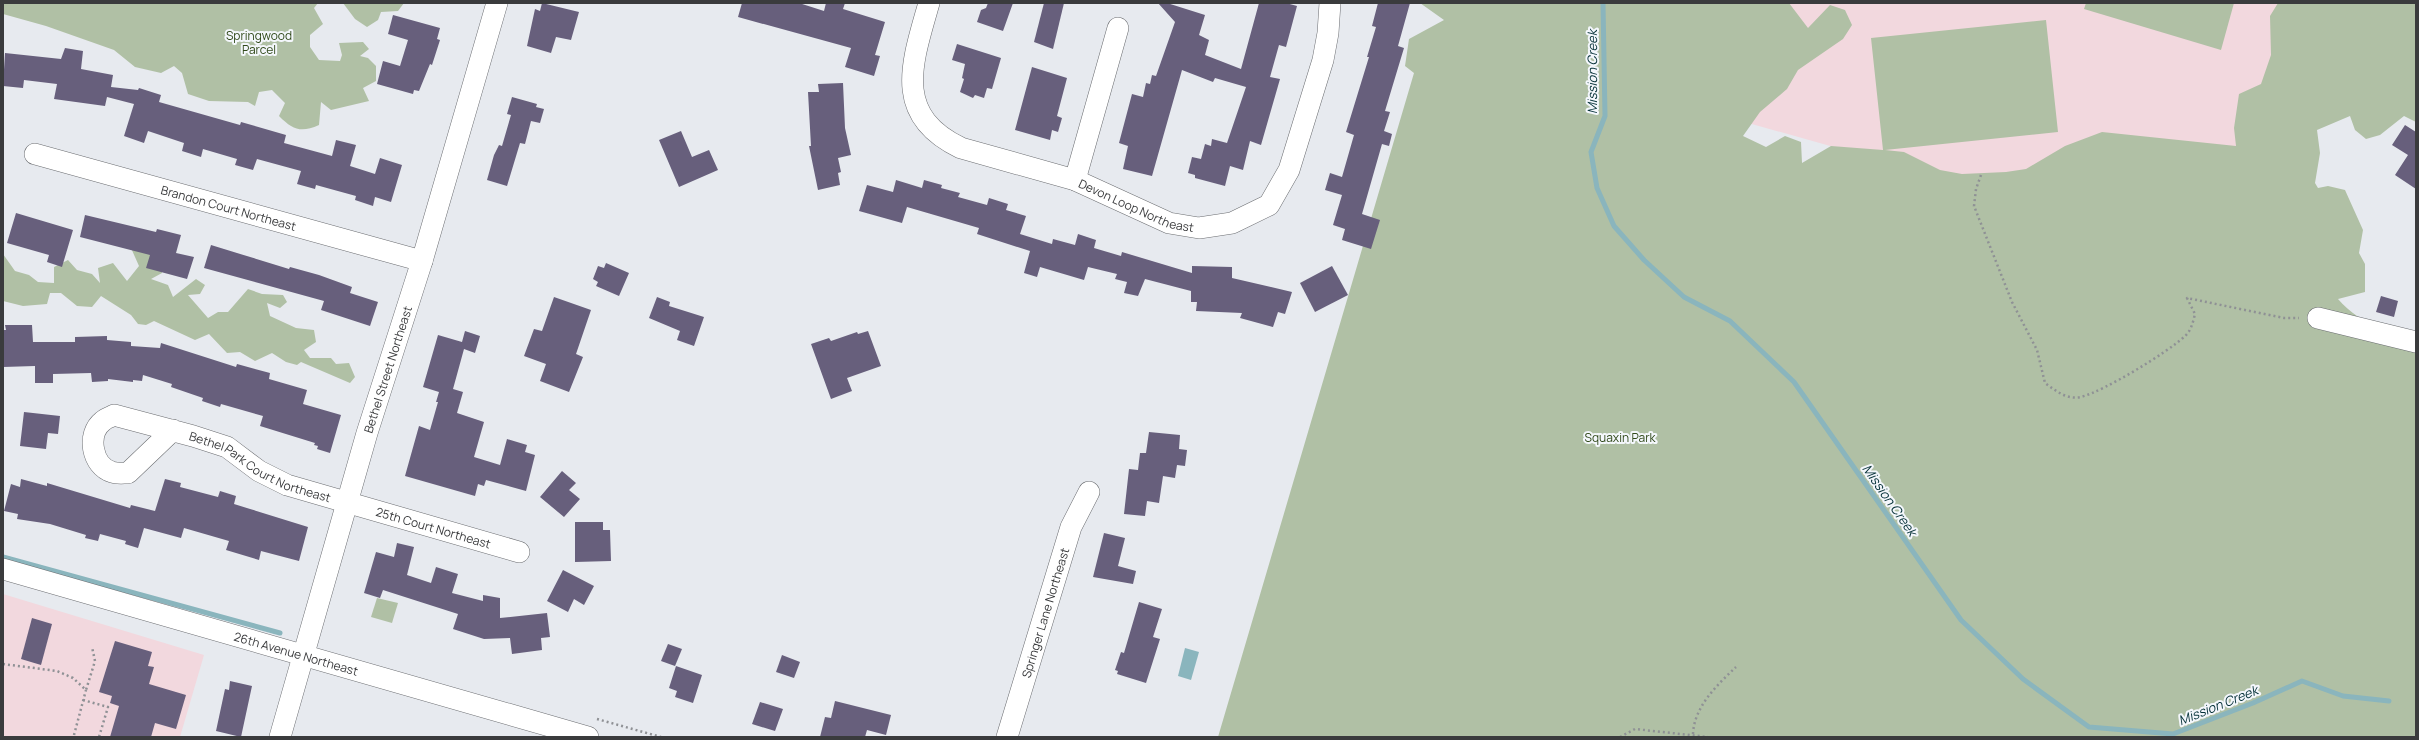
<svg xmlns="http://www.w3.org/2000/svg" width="2419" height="740" viewBox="0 0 2419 740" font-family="Manrope,sans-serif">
<rect width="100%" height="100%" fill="#e7eaef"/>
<g fill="#f2d8de">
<polygon points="1659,3 2302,3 2231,259 1688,106"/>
<polygon points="3,594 204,655 180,737 3,737"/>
</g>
<g fill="#b0c0a5">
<path d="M3 3H318L314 8 323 24 310 35V47L319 60 340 61 342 55 339 43 363 42 369 49 360 56 368 58 376 66V81L363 88 369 101 331 110 321 102 319 125C301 133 293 130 279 116L285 103 272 90 259 92 255 106 248 102 209 101 188 94 182 73 174 66 161 73 135 67 114 50 46 26 3 14Z"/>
<polygon points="343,3 404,3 398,11 381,12 378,20 367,27 355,19"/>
<path d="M1420 3H1789L1808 28 1830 5 1845 10 1852 25 1843 39 1798 70 1787 89 1760 112 1743 136 1766 147 1785 136 1801 142 1802 163 1831 146 1883 150 1871 38 2046 20 2058 132 1885 150 1904 152 1940 170 1962 174 2006 172 2026 169 2065 146 2102 132 2236 146 2234 128 2239 94 2261 84 2271 55 2270 16 2278 3H2416V122L2404 116 2380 135 2366 139 2355 130 2350 116 2317 130 2320 153 2315 183 2318 188 2328 186 2345 190 2363 230 2359 253 2365 264V292L2338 299C2349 312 2365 323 2382 328 2393 331 2405 328 2416 332V737H1218L1414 73 1405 66 1409 39 1444 20Z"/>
<polygon points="2086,3 2234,3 2221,50 2084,9"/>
<polygon points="131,248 161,257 162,273 151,279 168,285 173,297 196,279 205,285 200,294 188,295 208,318 218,312 228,312 248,289 262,294 283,295 287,302 280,308 267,303 270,316 296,328 314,330 316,342 304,350 310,358 331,358 336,364 349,363 355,377 350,383 301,362 297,365 286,362 272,353 255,361 240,352 227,353 209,334 195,340 154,321 146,325 138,324 131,315 101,296 92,307 77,306 61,293 50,293 47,304 23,306 3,301 3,254 15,271 29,275 38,282 54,283 54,267 68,260 77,270 92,274 100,283 98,268 113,263 127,281 139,266"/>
<polygon points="377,598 398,603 392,623 371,617"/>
</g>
<polygon fill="#8ab5bd" points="1185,648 1199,652 1191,680 1178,676"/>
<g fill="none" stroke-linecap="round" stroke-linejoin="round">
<g stroke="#8ab5bd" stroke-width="5">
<polyline points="1603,3 1605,116 1591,152 1597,188 1614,226 1644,260 1684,297 1730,321 1794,382 1961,620 2023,679 2089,727 2173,734 2253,703 2302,681 2343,696 2389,701"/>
<polyline points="3,557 280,633"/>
</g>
</g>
<g fill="#675f7c">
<polygon points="542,3 579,12 571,40 556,37 551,53 527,46 535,9 540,11"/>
<polygon points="742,3 799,3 824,11 826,3 845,3 843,9 885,22 875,55 880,56 874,76 845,67 851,48 738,17"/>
<polygon points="988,3 1013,3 1003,31 977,22 981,10 986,8"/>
<polygon points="1044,3 1064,3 1053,49 1034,42"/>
<polygon points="1158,3 1167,3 1205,15 1199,35 1209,40 1205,55 1241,69 1259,3 1286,3 1297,6 1286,47 1279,45 1270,77 1280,79 1261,145 1250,141 1243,170 1230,166 1225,186 1195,178 1195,175 1188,173 1192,157 1201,159 1205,144 1211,146 1212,139 1227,143 1246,87 1215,78 1213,82 1182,70 1152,176 1123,169 1128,146 1119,143 1132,94 1143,97 1146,83 1150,84 1152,75 1156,76 1175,22"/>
<polygon points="1378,3 1410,3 1398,46 1404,48 1385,111 1390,112 1384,131 1392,134 1389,146 1382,144 1362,214 1380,220 1371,249 1342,240 1345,229 1333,225 1342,195 1325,190 1330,173 1342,177 1354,135 1346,132 1369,57 1367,57 1376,27 1372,26"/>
<polygon points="393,15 440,28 437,39 440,40 432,65 430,64 419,91 414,90 413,94 377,84 383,61 400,66 408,40 388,34"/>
<polygon points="957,44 1001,58 992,89 987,88 984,98 975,95 973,98 960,92 964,79 962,78 965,64 952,60"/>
<polygon points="65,48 83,51 81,69 113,75 111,87 138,90 139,88 161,95 159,102 240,125 241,122 286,135 284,143 332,156 336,140 356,145 350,166 375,174 380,158 402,165 391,202 375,197 373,206 355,200 356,196 316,185 315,189 297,184 301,171 257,159 253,170 235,165 237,159 203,149 201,157 182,151 184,143 148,131 144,143 124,136 134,104 107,97 105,106 54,99 57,84 24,80 23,88 3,86 5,53 61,59"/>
<polygon points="1032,67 1067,78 1057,116 1062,118 1058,132 1052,130 1050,140 1015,130"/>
<polygon points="843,83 845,128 851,155 838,158 841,172 838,173 840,185 818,190 809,146 811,146 808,92 819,92 818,84"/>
<polygon points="512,97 537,104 536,107 544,109 540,123 531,121 525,144 520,143 507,186 487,180 494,155 499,145 502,146 511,115 507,114"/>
<polygon points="2405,125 2416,132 2416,189 2395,175 2408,155 2392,145"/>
<polygon points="681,131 692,157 709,150 718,170 679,187 659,140"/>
<polygon points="896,180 922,188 924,180 942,185 941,188 960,193 958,197 987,205 989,198 1008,204 1006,210 1026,216 1020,234 1052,244 1053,239 1075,245 1078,234 1096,240 1094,248 1121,256 1122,252 1192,273 1192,266 1232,267 1232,278 1292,292 1285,314 1278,312 1273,327 1240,318 1242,313 1196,311 1197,302 1191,302 1191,291 1145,279 1138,296 1124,293 1127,282 1115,279 1117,274 1088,267 1084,280 1040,267 1037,277 1024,273 1030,251 977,234 979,228 907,207 902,223 859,211 867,185 893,192"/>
<polygon points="16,213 73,230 62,267 47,262 49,255 7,243"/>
<polygon points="85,215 156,232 157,229 181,235 176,253 194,257 187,279 146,268 150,255 80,237"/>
<polygon points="211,245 289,269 290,267 319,275 352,287 350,293 378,302 370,326 321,310 324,301 204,268"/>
<polygon points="606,263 629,273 619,296 596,286 598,282 593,279 598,266 604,268"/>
<polygon points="1332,266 1348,295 1315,312 1300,283"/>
<polygon points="2381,296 2398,301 2394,317 2376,312"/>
<polygon points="554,297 591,310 576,354 583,357 569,392 540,381 546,364 524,356 534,329 542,331"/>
<polygon points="657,297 670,302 669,306 704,317 694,346 677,340 680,331 649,318"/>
<polygon points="5,325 32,325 33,342 75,342 75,337 107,336 107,340 131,342 131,346 160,348 161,343 236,367 237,364 270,373 269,379 307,390 303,404 341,415 330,453 317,449 318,446 314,445 315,443 260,426 263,416 221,404 220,407 202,401 203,398 171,387 172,384 143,375 142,381 133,380 133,382 108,379 108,381 92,382 91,373 53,374 53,383 35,383 35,366 3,367 3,330 6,330"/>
<polygon points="465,331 480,336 475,353 464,349 453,389 463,392 457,413 484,422 474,457 500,465 507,439 527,445 525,452 535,455 526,491 486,480 484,486 478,484 475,496 405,476 419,426 430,430 438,402 436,402 439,392 423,387 438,335 462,342"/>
<polygon points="868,331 881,366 847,378 852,391 831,399 811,344 829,338 831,341 857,332 858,334"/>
<polygon points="24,412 60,416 58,434 48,433 46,449 20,446"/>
<polygon points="1149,432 1180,435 1179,449 1187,450 1185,466 1177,465 1175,478 1163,476 1159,503 1147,501 1145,516 1124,514 1129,469 1138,470 1140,453 1146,453"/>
<polygon points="562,471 576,483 569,490 580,499 564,517 540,497"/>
<polygon points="21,479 47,486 47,483 130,508 131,505 155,511 165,479 181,483 180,487 218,497 220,491 236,496 234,504 308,527 299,561 261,551 259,560 226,550 229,541 184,528 181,538 144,528 138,548 125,544 126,541 100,534 98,541 85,538 86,535 50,524 17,519 18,514 4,511 11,484 20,487"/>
<polygon points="575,522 603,522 603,530 610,530 611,561 575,562"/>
<polygon points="1104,533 1125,538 1118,566 1136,571 1133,584 1093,577"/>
<polygon points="397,543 414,547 407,575 431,583 436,567 458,574 452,593 483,601 483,595 500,598 500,618 547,613 550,637 541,638 542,650 512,654 510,638 484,639 453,629 458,614 383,590 380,598 364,593 376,552 394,557"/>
<polygon points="563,570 594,586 584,605 574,599 568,612 547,601"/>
<polygon points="1139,602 1162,609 1153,637 1160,639 1146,683 1117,674 1118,671 1115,670 1121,652 1124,653"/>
<polygon points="32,618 52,624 41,665 21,659"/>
<polygon points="115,641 152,652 148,666 154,667 149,684 186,695 176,729 155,723 151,737 110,737 119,706 110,703 112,696 99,692"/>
<polygon points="668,644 682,649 675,666 661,661"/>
<polygon points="782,655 800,662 794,678 776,672"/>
<polygon points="676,666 702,675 693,703 675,697 677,691 669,688"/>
<polygon points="230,681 252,686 241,737 216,731 225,689 229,690"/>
<polygon points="835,701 891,715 886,735 867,730 865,737 820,737 825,717 831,718"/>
<polygon points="760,702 783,709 775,731 752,724"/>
</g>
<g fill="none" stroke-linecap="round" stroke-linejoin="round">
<defs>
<g id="minor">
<path id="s1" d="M929 3C912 63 892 115 961 148L1075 180 1169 223 1199 228 1232 223 1269 205 1289 170 1323 60 1328 33 1330 3"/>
<path id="s2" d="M35 154 422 261"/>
<polyline points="1075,180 1118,28"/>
<polyline points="2318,318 2416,342"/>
<path id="s3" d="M173 430 128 473C123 473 117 474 112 472 92 466 86 434 103 421 106 418 111 417 114 415L193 436 227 447 259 471 287 485 519 552"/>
<path id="s4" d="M3 569 588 737"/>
<path id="s5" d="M280 737 367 433 422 261 497 3"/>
<path id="s6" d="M1007 737 1071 527 1089 492"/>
</g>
</defs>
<use href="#minor" stroke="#6b6d71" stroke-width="22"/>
<g stroke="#8f9195" stroke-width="2.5" stroke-dasharray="2 3" stroke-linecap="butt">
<path d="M1981 175 1976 189 1974 206 2012 302 2037 350 2045 383C2056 391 2067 400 2081 397 2104 391 2167 353 2185 336 2191 331 2193 322 2195 314L2187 298 2284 318H2299"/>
<polyline points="3,664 57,671 73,678 86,690 95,661 92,647"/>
<polyline points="83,700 108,707 99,737"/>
<polyline points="597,719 661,737"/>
<path d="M1693 734C1694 707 1717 685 1736 667"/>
<polyline points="74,735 86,690"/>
<polyline points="1620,737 1635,729 1708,737"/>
</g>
<use href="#minor" stroke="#fff" stroke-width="21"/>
</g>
<g text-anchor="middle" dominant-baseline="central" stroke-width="4" stroke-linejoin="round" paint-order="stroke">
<g font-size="12" fill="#314a1b" stroke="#f4f7fc">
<text x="259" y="35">Springwood<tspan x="259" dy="14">Parcel</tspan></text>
<text x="1620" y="437">Squaxin Park</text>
</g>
<g font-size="12" fill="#3a3b3d" stroke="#f4f7fc">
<text stroke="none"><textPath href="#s1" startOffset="353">Devon Loop Northeast</textPath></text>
<text stroke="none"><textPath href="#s2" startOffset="201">Brandon Court Northeast</textPath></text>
<text stroke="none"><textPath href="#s5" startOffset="383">Bethel Street Northeast</textPath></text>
<text stroke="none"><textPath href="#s3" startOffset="309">Bethel Park Court Northeast</textPath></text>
<text stroke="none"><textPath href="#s3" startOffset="494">25th Court Northeast</textPath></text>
<text stroke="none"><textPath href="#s6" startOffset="130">Springer Lane Northeast</textPath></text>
<text stroke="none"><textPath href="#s4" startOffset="305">26th Avenue Northeast</textPath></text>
</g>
<g font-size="13" font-style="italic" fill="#043037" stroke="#f4f7fc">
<text transform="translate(1592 72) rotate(-90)">Mission Creek</text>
<text transform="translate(1890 500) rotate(55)">Mission Creek</text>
<text transform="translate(2218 705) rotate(-22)">Mission Creek</text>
</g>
</g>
<rect width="2419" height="740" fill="none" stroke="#3a3b3d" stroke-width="8"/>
</svg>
